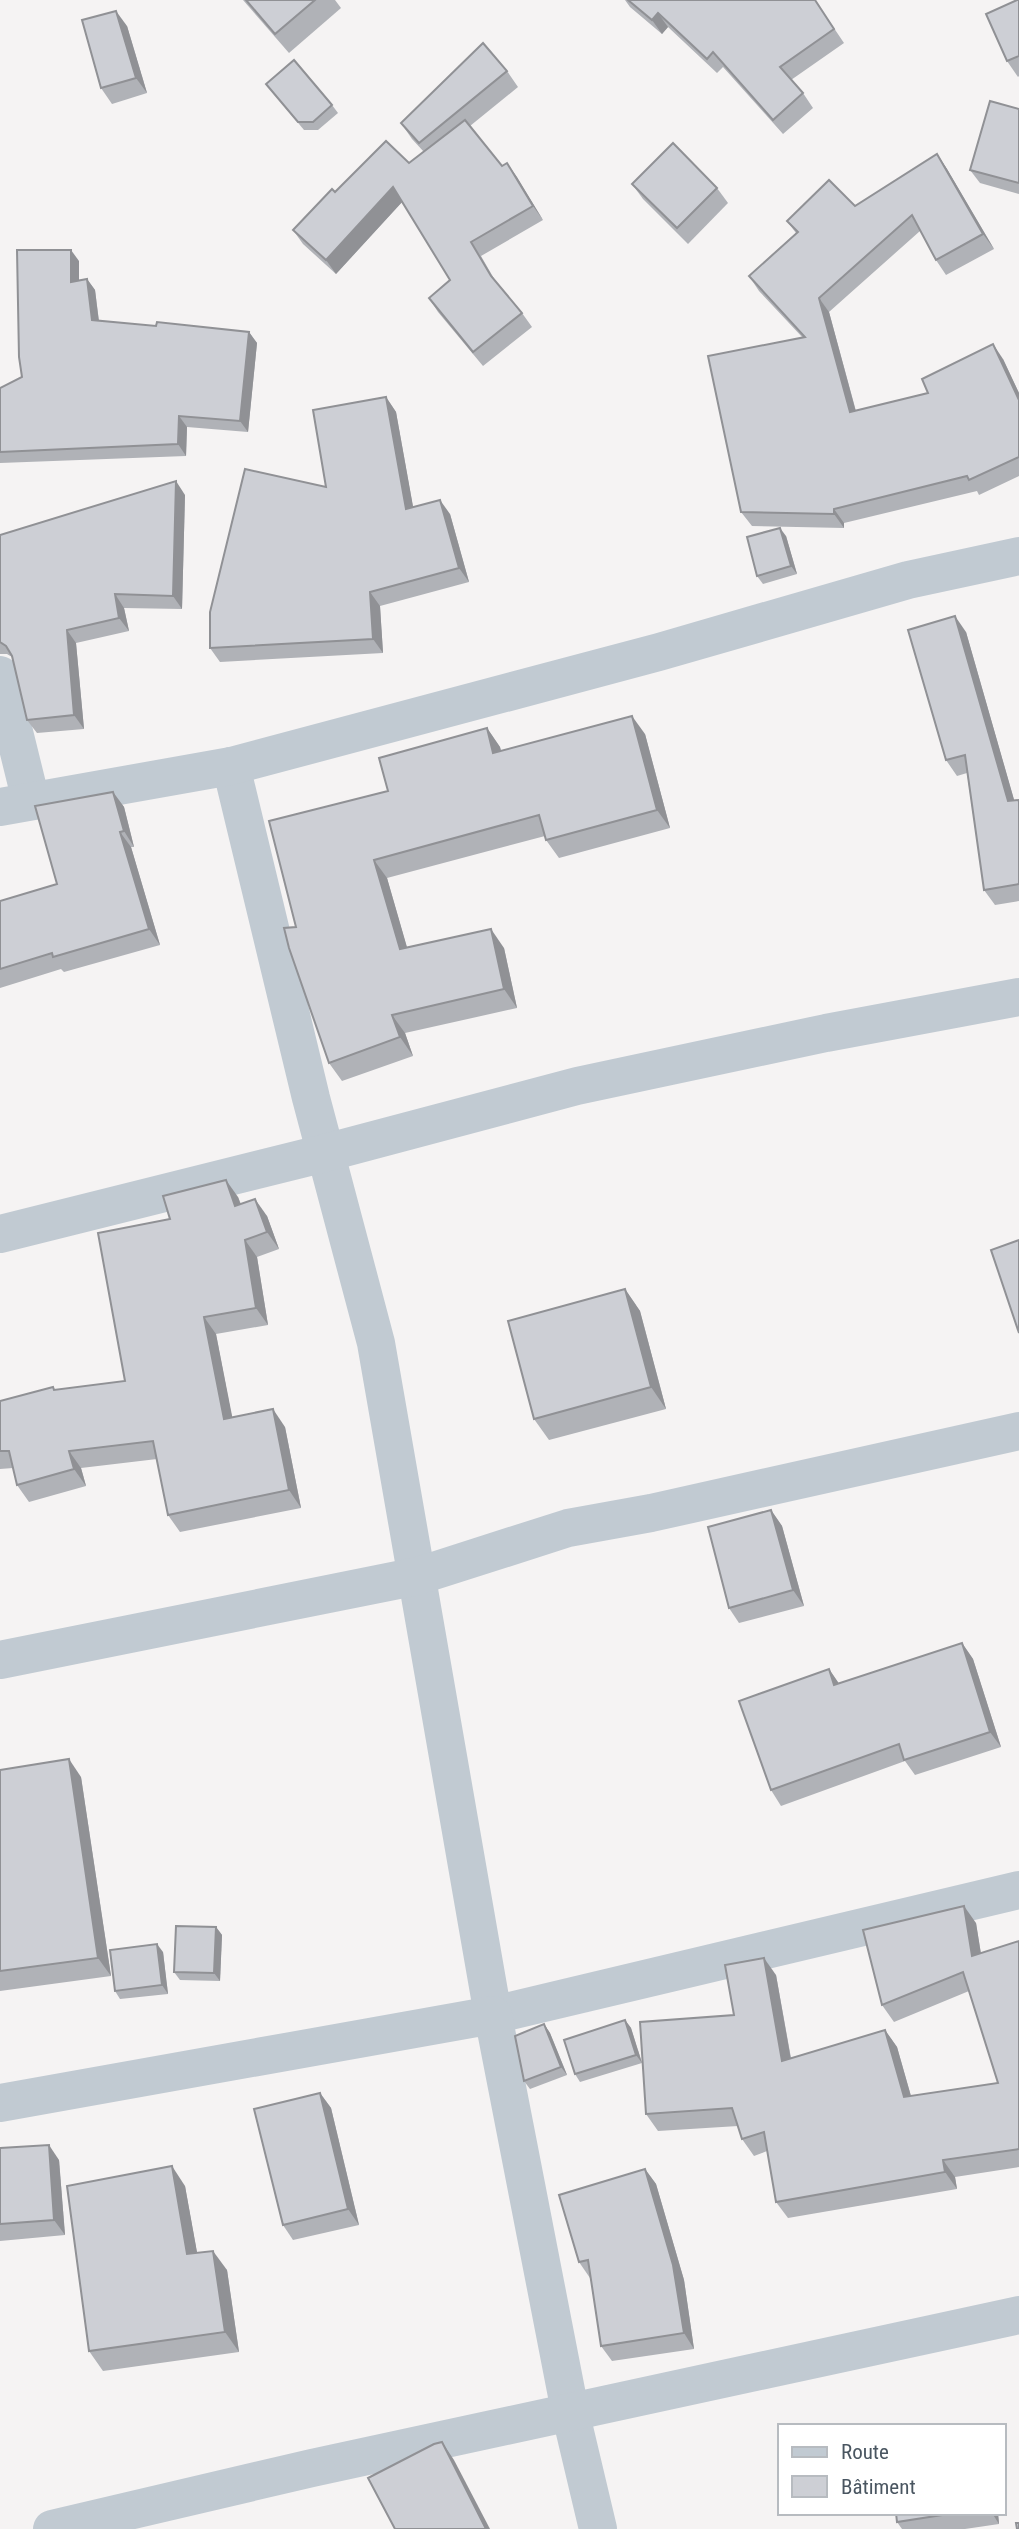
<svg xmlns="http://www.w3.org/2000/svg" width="1019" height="2529" viewBox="0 0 1019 2529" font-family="'Roboto Condensed',sans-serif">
<rect width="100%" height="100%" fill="#f5f3f3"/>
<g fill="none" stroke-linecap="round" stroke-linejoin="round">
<g stroke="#c1cad2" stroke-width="38">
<polyline points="0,675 31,801"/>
<polyline points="231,766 311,1098 376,1343 493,2015 1019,1890"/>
<polyline points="0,807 231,766 659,652 908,580 1019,556"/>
<polyline points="0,1234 325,1153 577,1086 826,1033 1019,997"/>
<polyline points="0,1660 418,1576 568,1528 651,1513 1019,1431"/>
<polyline points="0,2103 493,2015 570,2411 598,2529"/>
<polyline points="52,2529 312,2468 1019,2315"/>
</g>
</g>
<g fill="#b0b2b7">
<polygon points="243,0 335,0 341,8 289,53"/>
<polygon points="625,0 815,0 844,43 791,80 803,93 813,108 783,134 723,67 717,73 668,27 662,34 630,7"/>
<polygon points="1019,0 1019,76 1018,77 1007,61"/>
<polygon points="127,26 147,93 112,104 101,88"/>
<polygon points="507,71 518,87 470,126 502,166 507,163 543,220 481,256 496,282 522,313 532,327 483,366 438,312 429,298 450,280 402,202 336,274 303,244 293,230 335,192 409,163 424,152 412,139 401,123"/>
<polygon points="266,84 332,105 338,113 318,130 304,130"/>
<polygon points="1019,109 1019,194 980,183 970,170"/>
<polygon points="937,154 947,169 994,249 946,275 936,260 920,231 829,312 856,411 928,393 1003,359 1019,393 1019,476 979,495 977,491 844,523 844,528 752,526 741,512 803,338 759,291 749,276 796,233 787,221 855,206"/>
<polygon points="632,184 717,188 728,203 688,244 643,199"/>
<polygon points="79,261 79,280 87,279 95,290 99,321 156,326 249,332 257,343 248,432 187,427 186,456 0,463 0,388 22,377"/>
<polygon points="386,397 396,412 413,507 450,514 469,582 380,606 383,653 220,662 210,648 326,487"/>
<polygon points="185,495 182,609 124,608 129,631 76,643 84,729 37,733 27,720 12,657 7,654 0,654 0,535"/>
<polygon points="786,536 797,574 763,584 757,576"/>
<polygon points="966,632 1014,800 1019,800 1019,901 995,905 984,890 967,773 957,776 946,760"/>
<polygon points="487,728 500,747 501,751 645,734 670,828 559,858 546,840 545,836 387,878 407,948 504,948 517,1008 405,1033 413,1056 342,1081 329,1063 296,927"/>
<polygon points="113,792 124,807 134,847 131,847 160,945 64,972 61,969 0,988 0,901 57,884"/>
<polygon points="238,1197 241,1204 267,1216 279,1249 257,1257 268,1325 216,1334 232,1418 285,1427 301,1508 180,1532 168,1515 157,1459 81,1468 86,1486 29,1502 17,1485 13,1468 0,1469 0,1401 53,1387 55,1390 125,1381 170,1219"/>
<polygon points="625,1289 640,1311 666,1409 549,1440 534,1419"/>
<polygon points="771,1510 782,1526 804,1606 739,1623 729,1608"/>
<polygon points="962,1643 973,1659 1001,1747 915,1775 905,1761 781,1806 771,1790 829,1669 839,1684"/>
<polygon points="0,1770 81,1777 111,1976 0,1991"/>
<polygon points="976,1923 981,1954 1019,1941 1019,2167 955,2177 957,2189 788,2218 776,2202 767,2151 754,2156 742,2139 738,2126 658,2131 646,2114 734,2015 776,1975 791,2058 885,2030 897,2047 911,2096 998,2083 969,1991 894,2022 882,2005"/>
<polygon points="216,1927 222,1935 220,1981 180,1980 174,1972"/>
<polygon points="163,1952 168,1994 120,1999 115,1991"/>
<polygon points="625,2020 631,2028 642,2063 580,2082 575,2074"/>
<polygon points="544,2024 550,2033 567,2075 530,2089 524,2081"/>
<polygon points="320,2093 331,2108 359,2225 293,2240 283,2225"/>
<polygon points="0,2148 59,2160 65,2235 0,2241"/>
<polygon points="645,2169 656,2184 684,2280 694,2349 612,2361 601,2346 591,2278 590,2278 579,2262"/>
<polygon points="185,2186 197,2253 227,2270 239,2352 103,2371 89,2351"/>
<polygon points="896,2513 998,2513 999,2524 965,2529 902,2529 897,2522"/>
</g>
<g fill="#909195">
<polygon points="116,11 127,26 147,93 136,78"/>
<polygon points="658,13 668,27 662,34 652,20"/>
<polygon points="937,154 947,169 994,249 983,234"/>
<polygon points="507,163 517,177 543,220 533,206"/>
<polygon points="393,187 403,201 336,274 326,260"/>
<polygon points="71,250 79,261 79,293 71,282"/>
<polygon points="87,279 95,290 100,331 92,320"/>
<polygon points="819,298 829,312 860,427 850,412"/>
<polygon points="249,332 257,343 248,432 240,421"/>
<polygon points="993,344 1003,359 1019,393 1019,400"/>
<polygon points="386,397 396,412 416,523 406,509"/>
<polygon points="179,416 187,427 186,456 178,444"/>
<polygon points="176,481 185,495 182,609 173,596"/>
<polygon points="440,500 450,514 469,582 459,568"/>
<polygon points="834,509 844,523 844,528 834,514"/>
<polygon points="780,528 786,536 797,574 791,566"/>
<polygon points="370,592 380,606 383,653 373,639"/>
<polygon points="115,594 124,608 129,631 119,618"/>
<polygon points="955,616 966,632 1019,817 1008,801"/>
<polygon points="67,630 76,643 84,729 74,715"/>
<polygon points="632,716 645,734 670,828 657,810"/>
<polygon points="487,728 500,747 506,772 493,753"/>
<polygon points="113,792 124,807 134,847 124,831"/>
<polygon points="120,832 131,847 160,945 149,929"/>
<polygon points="374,860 387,878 413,968 400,949"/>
<polygon points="491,929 504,948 517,1008 504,989"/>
<polygon points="392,1015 405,1033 413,1056 400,1037"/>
<polygon points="226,1180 238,1197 247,1223 235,1206"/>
<polygon points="255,1199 267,1216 279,1249 267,1232"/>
<polygon points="245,1240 257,1257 268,1325 256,1308"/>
<polygon points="625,1289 640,1311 666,1409 651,1387"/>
<polygon points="204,1317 216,1334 236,1436 224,1419"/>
<polygon points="273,1409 285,1427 301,1508 289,1490"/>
<polygon points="69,1451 81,1468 86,1486 74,1469"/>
<polygon points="771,1510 782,1526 804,1606 793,1590"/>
<polygon points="962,1643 973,1659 1001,1747 990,1732"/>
<polygon points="829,1669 840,1685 834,1685"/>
<polygon points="69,1759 81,1777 111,1976 98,1958"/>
<polygon points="964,1906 976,1923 984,1973 972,1956"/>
<polygon points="216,1927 222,1935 220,1981 214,1973"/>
<polygon points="157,1944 163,1952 168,1994 162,1985"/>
<polygon points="764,1958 776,1975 794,2077 782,2061"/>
<polygon points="625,2020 631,2028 642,2063 636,2055"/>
<polygon points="544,2024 550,2033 567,2075 561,2067"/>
<polygon points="885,2030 897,2047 916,2114 904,2097"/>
<polygon points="320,2093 331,2108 359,2225 348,2209"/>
<polygon points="49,2145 59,2160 65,2235 54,2220"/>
<polygon points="943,2160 955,2177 957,2189 945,2172"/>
<polygon points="172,2166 185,2186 201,2274 187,2254"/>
<polygon points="645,2169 656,2184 684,2280 694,2349 684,2333"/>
<polygon points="213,2251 227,2270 239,2352 225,2332"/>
<polygon points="442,2442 454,2460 490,2529 486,2529"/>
<polygon points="992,2513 998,2513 999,2524"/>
</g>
<g fill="#cdcfd5" stroke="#909195" stroke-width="2">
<polygon points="246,0 315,0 275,34"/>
<polygon points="628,0 815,0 834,29 780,67 803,93 773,120 713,52 707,59 658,13 652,20"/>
<polygon points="1017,0 1019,0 1019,56 1007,61 986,14"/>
<polygon points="116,11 136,78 101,88 82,20"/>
<polygon points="483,43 507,71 419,143 401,123"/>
<polygon points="294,60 332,105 313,122 298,122 266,84"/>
<polygon points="990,101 1019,109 1019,183 970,170"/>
<polygon points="465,120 502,166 507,163 533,206 471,242 491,276 522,313 473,352 429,298 450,280 393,187 326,260 293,230 332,189 335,192 386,141 409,163"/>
<polygon points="673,143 717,188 677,228 632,184"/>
<polygon points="937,154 983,234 936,260 912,215 819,298 850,412 928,393 922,379 993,344 1019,400 1019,457 969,480 967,476 834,509 834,514 741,512 708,356 805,337 749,276 798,232 787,221 829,180 855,206"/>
<polygon points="17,250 71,250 71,282 87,279 92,320 156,326 157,322 249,332 240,421 179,416 178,444 0,452 0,388 22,377 19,357"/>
<polygon points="386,397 406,509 440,500 459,568 370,592 373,639 210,648 210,612 245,469 326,487 313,410"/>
<polygon points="176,481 173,596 115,594 119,618 67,630 74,715 27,720 12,656 6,646 0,642 0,535"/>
<polygon points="780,528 791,566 757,576 747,537"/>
<polygon points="955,616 1008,801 1019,800 1019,884 984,890 965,755 946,760 908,630"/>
<polygon points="632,716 657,810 546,840 539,815 374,860 400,949 491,929 504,989 392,1015 400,1037 329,1063 289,948 284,928 296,927 269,821 388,791 379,758 487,728 493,753"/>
<polygon points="113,792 124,831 120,832 149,929 53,957 52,953 0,969 0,901 57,884 35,806"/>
<polygon points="226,1180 235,1206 255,1199 267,1232 245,1240 256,1308 204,1317 224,1419 273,1409 289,1490 168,1515 153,1441 69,1451 74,1469 17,1485 9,1451 0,1451 0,1401 53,1387 54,1390 125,1381 98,1233 170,1219 163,1196"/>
<polygon points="1019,1240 1019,1333 991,1250"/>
<polygon points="625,1289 651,1387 534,1419 508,1321"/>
<polygon points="771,1510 793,1590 729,1608 708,1527"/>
<polygon points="962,1643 990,1732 904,1760 899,1744 771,1790 739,1701 829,1669 834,1685"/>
<polygon points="69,1759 98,1958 0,1971 0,1770"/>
<polygon points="964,1906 972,1956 1019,1941 1019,2149 943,2160 945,2172 776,2202 764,2132 742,2139 732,2108 646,2114 640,2022 734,2015 725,1965 764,1958 782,2061 885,2030 904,2097 998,2083 963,1972 882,2005 863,1930"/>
<polygon points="176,1926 216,1927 214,1973 174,1972"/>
<polygon points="157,1944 162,1985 115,1991 110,1950"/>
<polygon points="625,2020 636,2055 575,2074 564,2040"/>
<polygon points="544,2024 561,2067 524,2081 515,2036"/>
<polygon points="320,2093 348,2209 283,2225 254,2109"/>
<polygon points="49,2145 54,2220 0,2224 0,2148"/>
<polygon points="172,2166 187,2254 213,2251 225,2332 89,2351 67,2186"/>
<polygon points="645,2169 673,2265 684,2333 601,2346 588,2260 579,2262 559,2195"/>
<polygon points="442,2442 486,2529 395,2529 368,2478 434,2444"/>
<polygon points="896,2513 955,2513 897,2522"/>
<polygon points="1016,2523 1019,2523 1019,2529 1017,2529"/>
</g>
<rect x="778" y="2424" width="228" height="91" fill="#ffffff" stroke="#b7bbc0" stroke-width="2"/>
<rect x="792" y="2447" width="35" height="10" fill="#c1cad2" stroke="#b7bbc0" stroke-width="2"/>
<text x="841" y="2459" font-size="21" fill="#4a5661">Route</text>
<rect x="792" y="2476" width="35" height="21" fill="#cdcfd5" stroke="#b7bbc0" stroke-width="2"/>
<text x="841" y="2494" font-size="21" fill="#4a5661">Bâtiment</text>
</svg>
